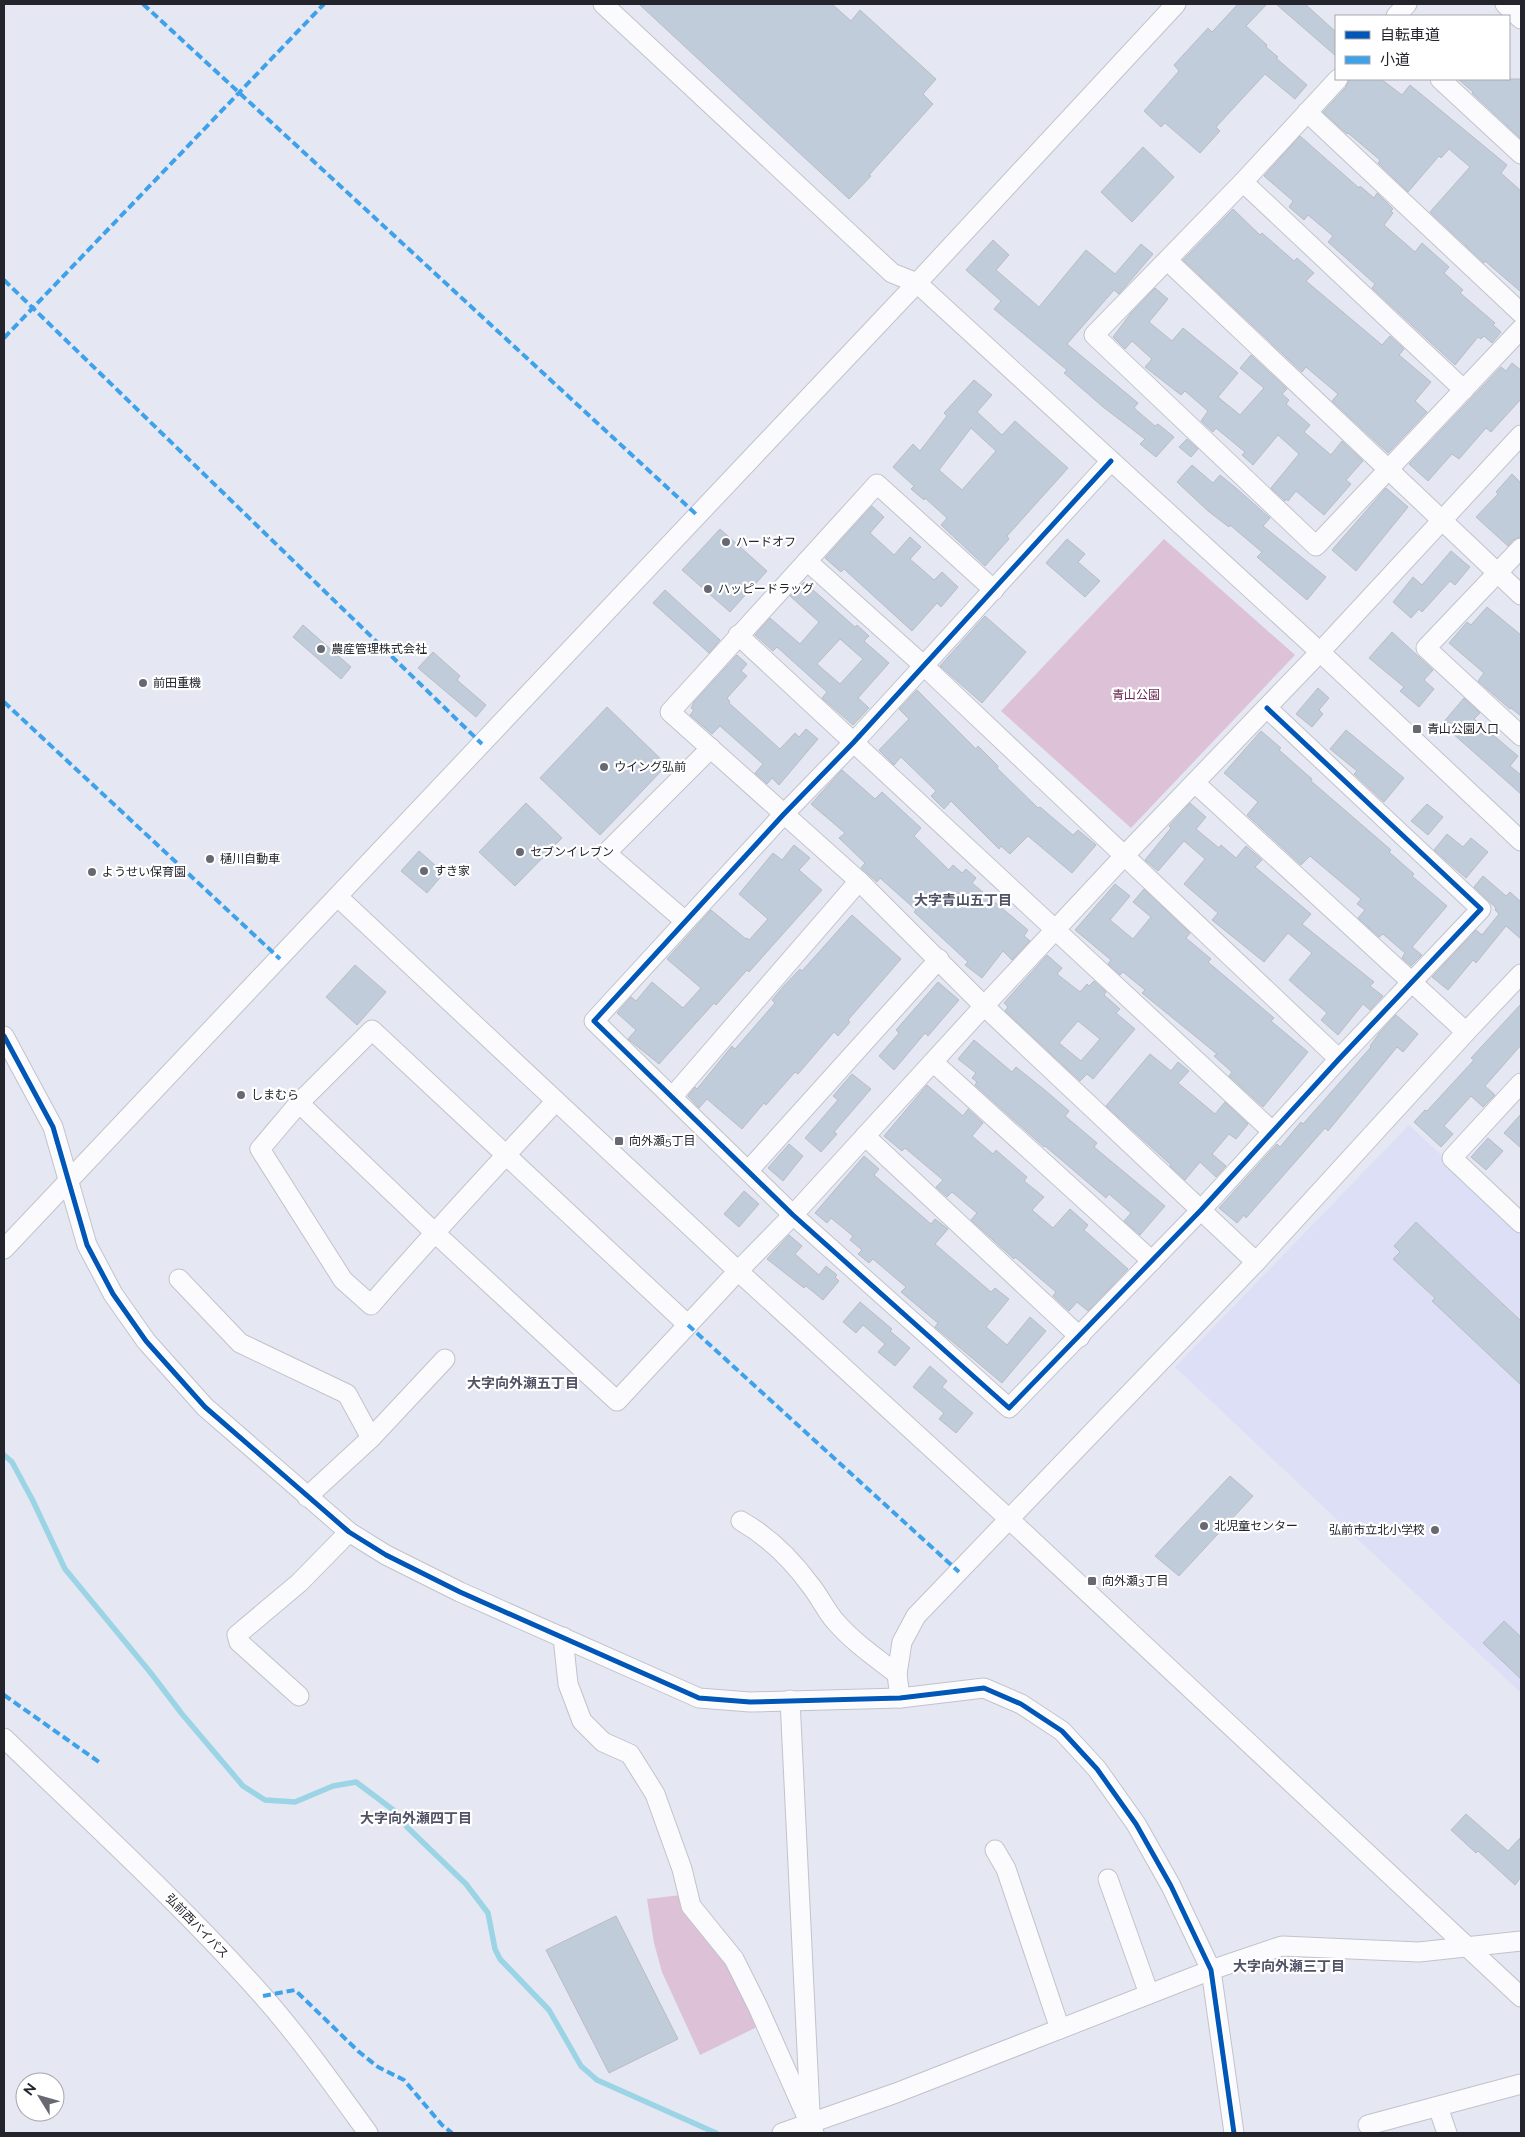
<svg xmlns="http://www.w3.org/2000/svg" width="1525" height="2137" viewBox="0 0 1525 2137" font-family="Raleway,'Noto Sans JP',sans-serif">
<rect width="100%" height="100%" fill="#e5e7f3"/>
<polygon fill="#dcdff5" points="1409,1125 1521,1229 1521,1693 1175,1367"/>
<g fill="#ddc2d7">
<polygon points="1164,539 1295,655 1131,828 1001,711"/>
<polygon points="681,1895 727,1962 759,2026 700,2055 662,1972 654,1943 647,1899"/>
</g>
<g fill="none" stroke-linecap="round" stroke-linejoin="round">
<polyline stroke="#9bd4e4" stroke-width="5.5" points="4,1455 12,1462 33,1501 65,1569 150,1672 182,1714 243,1786 265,1800 295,1802 333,1786 356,1782 396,1812 408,1828 466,1884 488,1913 495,1949 500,1959 549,2010 581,2066 597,2080 716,2133"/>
</g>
<g fill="#c1ccda" stroke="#b8bdc5" fill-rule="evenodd">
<polygon points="639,4 832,4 851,21 860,10 936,79 923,94 933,104 869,175 871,176 849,199"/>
<polygon points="1238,4 1267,4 1246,26 1267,45 1266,47 1278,57 1276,58 1307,85 1295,99 1265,74 1216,127 1220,131 1200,153 1165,123 1161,127 1144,111 1179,71 1174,65 1208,28 1212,32"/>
<polygon points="1276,4 1305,4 1336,32 1336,56"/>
<polygon points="1349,79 1381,79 1402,95 1410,85 1507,165 1501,173 1521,191 1521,292 1485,261 1484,263 1430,212 1470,167 1449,149 1441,158 1439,156 1408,192 1378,163 1380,160 1348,133 1347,134 1323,112 1346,87"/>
<polygon points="1458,79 1521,79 1521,139 1472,93 1473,92"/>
<polygon points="1300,136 1359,188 1360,186 1374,198 1377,193 1393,209 1391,211 1393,213 1384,225 1415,252 1422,243 1449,267 1444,273 1463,290 1460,293 1495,323 1493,325 1501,332 1492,343 1484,336 1481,339 1478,337 1455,365 1372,288 1375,284 1328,242 1333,236 1308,215 1304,220 1289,207 1293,201 1264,176"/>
<polygon points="1143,147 1174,177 1132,222 1101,192"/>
<polygon points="1233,209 1260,235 1262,233 1294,261 1297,258 1314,273 1306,281 1382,345 1390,336 1404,349 1399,355 1431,382 1415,401 1427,412 1388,453 1332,401 1338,394 1306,367 1302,372 1183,260"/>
<polygon points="993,240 1009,255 996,270 1039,307 1086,250 1115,274 1141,244 1153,254 1119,294 1114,290 1067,344 1138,403 1134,408 1155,426 1158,424 1174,437 1156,457 1140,444 1145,439 1103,407 1064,373 1067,370 994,309 1001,301 966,270"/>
<polygon points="1155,288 1168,299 1149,322 1172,341 1183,328 1238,373 1218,397 1240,415 1264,388 1240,368 1251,355 1287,389 1282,394 1289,400 1286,404 1310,425 1304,432 1331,455 1342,441 1363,461 1346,480 1351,484 1324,515 1296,491 1288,501 1286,499 1285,501 1271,488 1299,454 1278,435 1253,465 1242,455 1245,452 1216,428 1213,432 1201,421 1208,411 1185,391 1181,395 1145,367 1152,359 1132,341 1125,349 1113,337 1131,313"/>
<polygon points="1512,363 1521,370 1521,399 1491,432 1486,428 1459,459 1452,454 1428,481 1409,464 1501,367 1506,371"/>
<path d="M974 380 992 395 977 412 1002 435 1015 421 1068 468 1007 536 1009 539 985 566 941 525 947 518 925 498 924 500 911 489 914 486 893 467 913 444 920 451 947 416 944 413ZM971 428 996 451 962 490 939 470Z"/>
<polygon points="1187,439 1198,449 1191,457 1179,447"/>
<polygon points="1192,465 1213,483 1220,475 1236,488 1270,518 1263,526 1326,577 1307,600 1257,557 1262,552 1256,547 1230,525 1229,527 1208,511 1177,482"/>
<polygon points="1512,474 1521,483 1521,537 1513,540 1508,546 1476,517 1498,494 1496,492"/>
<polygon points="1386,488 1408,507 1356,571 1332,550"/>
<polygon points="872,506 884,517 870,533 894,555 910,537 921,547 910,559 934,580 942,572 958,587 941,607 937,603 912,631 844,569 841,572 825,558"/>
<polygon points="720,529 767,571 730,612 682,570"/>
<polygon points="1067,539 1085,554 1078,562 1100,581 1085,597 1046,563"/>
<polygon points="1451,551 1470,567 1455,585 1450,581 1422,612 1419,609 1411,618 1393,602 1413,577 1422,585"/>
<path d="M804 582 855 627 857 625 869 636 864 641 889 663 858 698 869 708 853 725 822 698 827 692 777 647 773 651 755 635 770 618 800 644 819 622 790 596ZM840 639 863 659 840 684 817 664Z"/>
<polygon points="665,590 720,640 709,653 653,603"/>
<polygon points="1487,607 1521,635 1521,716 1511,708 1510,709 1478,681 1484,673 1449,643 1467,622 1471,625"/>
<polygon points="985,616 1026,652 982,703 940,666"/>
<polygon points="303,625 351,667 341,679 293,637"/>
<polygon points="1392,632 1433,670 1424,680 1434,689 1419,707 1400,691 1404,687 1369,658"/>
<polygon points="433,652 460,676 457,680 486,705 476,717 418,668"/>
<polygon points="737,655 747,664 741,671 747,676 727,698 730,702 729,703 780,749 795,733 799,737 806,729 818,739 779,785 772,778 767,784 755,773 763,764 720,726 712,734 690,715 694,710 691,708 694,702"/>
<polygon points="1318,688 1329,698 1319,710 1323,714 1312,727 1296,714"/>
<polygon points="917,690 976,749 978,746 998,766 997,768 1038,808 1040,807 1073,835 1078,830 1096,845 1072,873 1028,836 1010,854 1001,846 999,849 951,801 944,809 931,796 936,791 901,757 894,765 879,750 909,719 899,709"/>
<polygon points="1464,698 1480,713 1474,719 1518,756 1510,766 1521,775 1521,794 1442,724"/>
<polygon points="607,707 667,765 600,835 540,778"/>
<polygon points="1346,730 1404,778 1384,802 1354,774 1357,771 1330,749"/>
<polygon points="1261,731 1281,748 1279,750 1312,779 1311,781 1391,850 1389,852 1414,874 1412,876 1447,906 1412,947 1422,955 1411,966 1402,958 1405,953 1383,934 1379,937 1358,918 1365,910 1357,904 1361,899 1310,856 1301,865 1247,815 1258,802 1224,773"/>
<polygon points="842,770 875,799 882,792 921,828 914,836 949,870 953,865 962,873 966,869 976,878 972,883 1028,930 1024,936 1030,941 1012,960 1003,951 982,978 965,965 968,962 914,912 916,910 880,878 877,882 861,868 865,863 839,838 845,833 811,804"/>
<polygon points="526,803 562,838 515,886 479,852"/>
<polygon points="1190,803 1206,817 1196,829 1219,848 1221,845 1236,858 1246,846 1262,860 1255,867 1311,914 1302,924 1374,982 1370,986 1383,996 1370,1010 1363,1004 1338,1035 1321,1020 1327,1013 1289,980 1312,953 1288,933 1264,962 1212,920 1218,913 1184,884 1205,859 1184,841 1158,871 1145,860 1171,828 1169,826"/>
<polygon points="1427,804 1443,817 1428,835 1411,821"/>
<polygon points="1447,834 1463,847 1471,838 1488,852 1466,878 1434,850"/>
<polygon points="794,845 810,858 799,870 822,890 749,972 747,970 716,1005 714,1003 659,1064 628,1039 636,1030 617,1013 631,997 636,1001 652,982 683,1008 701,988 667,959 711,910 746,939 747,938 749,940 768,919 739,894 773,853 782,860"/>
<polygon points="419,851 444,873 427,893 401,871"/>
<polygon points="1483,876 1506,896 1510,892 1521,902 1521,939 1506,926 1476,963 1473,960 1448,990 1432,977 1476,930 1482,935 1499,914 1495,910 1496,908 1474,887"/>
<polygon points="1115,884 1130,896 1110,920 1133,939 1151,917 1133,902 1144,889 1190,933 1186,938 1211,959 1208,962 1274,1018 1271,1021 1308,1052 1263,1107 1229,1076 1232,1072 1214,1056 1217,1054 1142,993 1145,990 1123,972 1120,975 1108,964 1111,960 1075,930"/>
<polygon points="852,915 901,959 848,1020 850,1022 838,1036 834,1032 798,1074 795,1072 766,1105 764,1103 742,1129 707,1099 699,1108 688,1096 695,1087 697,1089 732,1046 735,1049 775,1003 772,1000 783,987 800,969 802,971"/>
<path d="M1047 955 1062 968 1057 974 1080 992 1087 984 1089 986 1094 981 1106 992 1104 995 1120 1009 1116 1013 1135 1029 1093 1079 1087 1074 1080 1081 1005 1011 1008 1007 1004 1003ZM1078 1021 1100 1039 1081 1061 1059 1043Z"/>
<polygon points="355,965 386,992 357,1025 326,997"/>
<polygon points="938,982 959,1000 928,1036 925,1033 894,1070 879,1056 899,1033 896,1030"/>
<polygon points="1521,1004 1521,1045 1485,1086 1495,1095 1483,1107 1471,1096 1444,1126 1453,1134 1441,1147 1414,1122 1425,1110 1427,1111 1474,1060 1471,1058"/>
<polygon points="1396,1015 1418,1034 1403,1052 1397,1047 1328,1131 1325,1128 1246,1218 1244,1215 1237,1223 1219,1208 1277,1144 1280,1147 1301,1122 1303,1124 1371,1047 1370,1046 1380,1032"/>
<polygon points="974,1040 1012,1072 1016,1067 1046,1091 1069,1111 1065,1116 1097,1143 1094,1147 1165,1206 1140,1235 1124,1221 1131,1213 1109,1194 1106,1198 1045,1146 1044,1147 975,1085 977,1082 972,1078 976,1073 958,1059"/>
<polygon points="1150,1054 1171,1071 1178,1062 1189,1071 1178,1083 1215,1114 1225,1102 1248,1124 1236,1139 1229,1134 1212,1154 1226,1166 1216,1177 1200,1162 1185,1180 1170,1166 1171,1165 1106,1106"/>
<polygon points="852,1074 871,1089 834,1132 837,1134 821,1152 805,1138 838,1100 833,1096"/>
<polygon points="927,1085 963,1116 968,1109 983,1123 972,1136 993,1154 996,1150 1027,1177 1024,1181 1044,1197 1032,1210 1053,1228 1070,1209 1088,1225 1084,1230 1128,1269 1088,1311 1077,1302 1069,1311 1053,1296 1056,1292 1015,1257 1014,1259 971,1220 977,1213 952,1192 947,1197 936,1187 943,1180 905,1148 902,1151 884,1136"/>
<polygon points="1521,1114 1521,1148 1504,1133"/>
<polygon points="1488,1138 1503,1151 1486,1170 1471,1157"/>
<polygon points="789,1144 803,1156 783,1181 768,1168"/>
<polygon points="864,1156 879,1169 874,1175 931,1224 935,1219 948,1229 935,1244 991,1292 995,1288 1009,1299 986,1327 1007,1345 1030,1317 1046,1331 1002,1383 935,1327 938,1323 901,1292 906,1287 873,1259 869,1263 858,1254 862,1250 850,1240 853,1236 831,1218 827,1223 815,1213"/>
<polygon points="744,1191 759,1204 739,1227 724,1214"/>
<polygon points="1416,1222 1521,1321 1521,1385 1432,1301 1435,1298 1393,1259 1400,1252 1394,1246"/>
<polygon points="789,1235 802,1246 795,1254 819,1275 826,1266 837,1275 835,1277 839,1281 823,1300 806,1286 804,1288 767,1259"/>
<polygon points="860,1302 892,1329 890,1331 910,1348 895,1366 878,1352 885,1344 863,1325 856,1333 843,1322"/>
<polygon points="930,1366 947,1381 942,1387 973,1413 956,1433 939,1419 944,1413 913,1387"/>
<polygon points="1230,1476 1253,1496 1179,1576 1155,1556"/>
<polygon points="1504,1621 1521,1637 1521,1679 1483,1643"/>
<polygon points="1466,1814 1508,1851 1521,1837 1521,1877 1515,1885 1478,1851 1476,1853 1451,1830"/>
<polygon points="616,1916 678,2039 609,2073 546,1950"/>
</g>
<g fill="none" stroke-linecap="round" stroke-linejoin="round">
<defs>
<g id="minor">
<polyline points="603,4 892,273 917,283 1320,652 1521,841"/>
<polyline points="1505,4 1521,19"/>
<polyline points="1396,16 1407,4"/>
<polyline points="1338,79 1243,182 1094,335 1316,546 1521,329"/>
<polyline points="1440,79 1521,154"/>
<polyline points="1307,112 1521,313"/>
<polyline points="1243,182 1464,390"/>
<polyline points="1168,261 1521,595"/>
<polyline points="1111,461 853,743 783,815 594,1021 793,1215 1009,1408 1201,1210 1339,1059 1481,909 1267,708"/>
<polyline points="1521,548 1426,648 1521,736"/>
<polyline points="807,561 923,665 1339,1059"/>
<polyline points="994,590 877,484 670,712 859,881 984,1006 1256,1262"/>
<polyline points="738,635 1272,1131"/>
<polyline points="1195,783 1466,1032"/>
<polyline points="338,897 738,1271 1009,1519 1521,1997"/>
<polyline points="685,921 606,853 711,748"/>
<polyline points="4,1036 53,1127 87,1245 113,1294 146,1341 205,1407 349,1532 386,1555 460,1592 699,1698 750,1702 900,1698 984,1688 1021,1704 1062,1731 1097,1769 1136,1824 1171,1886 1211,1970 1234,2133"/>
<polyline points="933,1062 1152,1261"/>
<polyline points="1521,1083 1452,1158 1521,1223"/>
<polyline points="673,1096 859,881"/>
<path d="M556 1101C494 1168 431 1235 371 1305L343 1280 260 1149 299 1103 372 1030 688 1325"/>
<polyline points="299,1103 434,1232 617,1401 738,1271 793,1215 984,1006 1125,855 1320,652 1521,435"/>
<polyline points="865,1136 1080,1337"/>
<polyline points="748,1171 939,959"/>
<polyline points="4,1249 917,283 1176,4"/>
<polyline points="179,1279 240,1343 347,1394 371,1438"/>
<polyline points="307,1497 371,1438 445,1359"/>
<path d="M741 1521C769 1537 792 1560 811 1586 820 1597 826 1611 835 1621 853 1642 875 1657 897 1674"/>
<polyline points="563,1637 568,1684 582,1721 603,1742 630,1754 655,1794 682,1869 691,1906 734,1959 758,2007 814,2133"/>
<polyline points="299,1696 239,1642 237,1635 299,1583 349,1532"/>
<polyline points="900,1698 897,1674 902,1642 916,1616 1256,1262 1466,1032 1521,974"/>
<polyline points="790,1700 810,2112"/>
<path d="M4 1738C91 1822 181 1904 262 1995 300 2038 334 2086 368 2133"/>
<polyline points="995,1850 1006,1869 1060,2029"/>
<polyline points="1108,1879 1149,1994"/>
<polyline points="1438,2107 1447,2133"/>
<polyline points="1368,2125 1521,2084"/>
<polyline points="782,2133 896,2093 1211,1970 1282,1946 1419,1952 1521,1941"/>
</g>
</defs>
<use href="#minor" stroke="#c1c3cc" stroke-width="21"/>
<use href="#minor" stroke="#fbfbfd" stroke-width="19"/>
<g stroke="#3ea2eb" stroke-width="4" stroke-dasharray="8 4" stroke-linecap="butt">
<polyline points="143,4 697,515"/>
<polyline points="4,280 482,744"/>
<polyline points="4,338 324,4"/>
<polyline points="4,702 280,959"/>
<polyline points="688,1325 959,1572"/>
<polyline points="4,1695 99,1762"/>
<polyline points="263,1996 295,1990 358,2051 378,2067 404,2080 442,2125 452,2133"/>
</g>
<defs>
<g id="cycleway">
<polyline points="1111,461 853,743 783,815 594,1021 793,1215 1009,1408 1201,1210 1339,1059 1481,909 1267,708"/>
<polyline points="4,1036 53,1127 87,1245 113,1294 146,1341 205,1407 349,1532 386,1555 460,1592 699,1698 750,1702 900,1698 984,1688 1021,1704 1062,1731 1097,1769 1136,1824 1171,1886 1211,1970 1234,2133"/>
</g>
</defs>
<use href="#cycleway" stroke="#fff" stroke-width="8"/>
<use href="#cycleway" stroke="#0057b8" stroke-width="5"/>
</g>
<g fill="#676872" stroke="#fff" stroke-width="2">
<circle cx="726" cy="542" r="5"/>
<circle cx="708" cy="589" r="5"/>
<circle cx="321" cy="649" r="5"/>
<circle cx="143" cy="683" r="5"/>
<rect x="1412" y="724" width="10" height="10" rx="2.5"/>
<circle cx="604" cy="767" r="5"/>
<circle cx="520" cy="852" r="5"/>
<circle cx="210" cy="859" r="5"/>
<circle cx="424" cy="871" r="5"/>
<circle cx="92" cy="872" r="5"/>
<circle cx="241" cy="1095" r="5"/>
<rect x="614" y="1136" width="10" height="10" rx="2.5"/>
<circle cx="1204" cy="1526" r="5"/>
<circle cx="1435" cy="1530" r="5"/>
<rect x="1087" y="1576" width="10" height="10" rx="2.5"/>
</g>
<g text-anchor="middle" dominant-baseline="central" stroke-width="4.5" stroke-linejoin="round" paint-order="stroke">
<g font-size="12" fill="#23242c" stroke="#fff" text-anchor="start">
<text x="736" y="542">ハードオフ</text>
<text x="718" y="589">ハッピードラッグ</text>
<text x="331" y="649">農産管理株式会社</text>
<text x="153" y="683">前田重機</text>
<text x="1427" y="729">青山公園入口</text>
<text x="614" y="767">ウイング弘前</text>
<text x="530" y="852">セブンイレブン</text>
<text x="220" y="859">樋川自動車</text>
<text x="434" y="871">すき家</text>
<text x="102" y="872">ようせい保育園</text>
<text x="251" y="1095">しまむら</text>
<text x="629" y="1141">向外瀬5丁目</text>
<text x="1214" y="1526">北児童センター</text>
<text x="1425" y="1530" text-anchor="end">弘前市立北小学校</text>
<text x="1102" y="1581">向外瀬3丁目</text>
</g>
<g font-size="12" fill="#6c2653" stroke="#fff">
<text x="1136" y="695">青山公園</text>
</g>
<g font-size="12" fill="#23242c" stroke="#fff">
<text transform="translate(197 1926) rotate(46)">弘前西バイパス</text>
</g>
<g font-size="14" font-weight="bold" fill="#505366" stroke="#fff">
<text x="963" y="900">大字青山五丁目</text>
<text x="523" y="1383">大字向外瀬五丁目</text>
<text x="416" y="1818">大字向外瀬四丁目</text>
<text x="1289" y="1966">大字向外瀬三丁目</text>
</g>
</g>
<rect width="1525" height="2137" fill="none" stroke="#23242c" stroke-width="10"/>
<rect x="1335" y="15" width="175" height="65" fill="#ffffff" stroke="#a7a7ab"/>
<rect x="1345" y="31" width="25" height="8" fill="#0057b8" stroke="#a7a7ab"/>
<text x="1380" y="40" font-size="15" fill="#23242c">自転車道</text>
<rect x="1345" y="56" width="25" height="8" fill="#3ea2eb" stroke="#a7a7ab"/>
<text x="1380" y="65" font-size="15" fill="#23242c">小道</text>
<g transform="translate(40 2097) rotate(307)"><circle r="24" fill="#ffffff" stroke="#a7a7ab"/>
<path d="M0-4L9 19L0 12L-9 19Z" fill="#676872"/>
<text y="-8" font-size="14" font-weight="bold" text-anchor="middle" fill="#23242c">N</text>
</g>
</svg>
